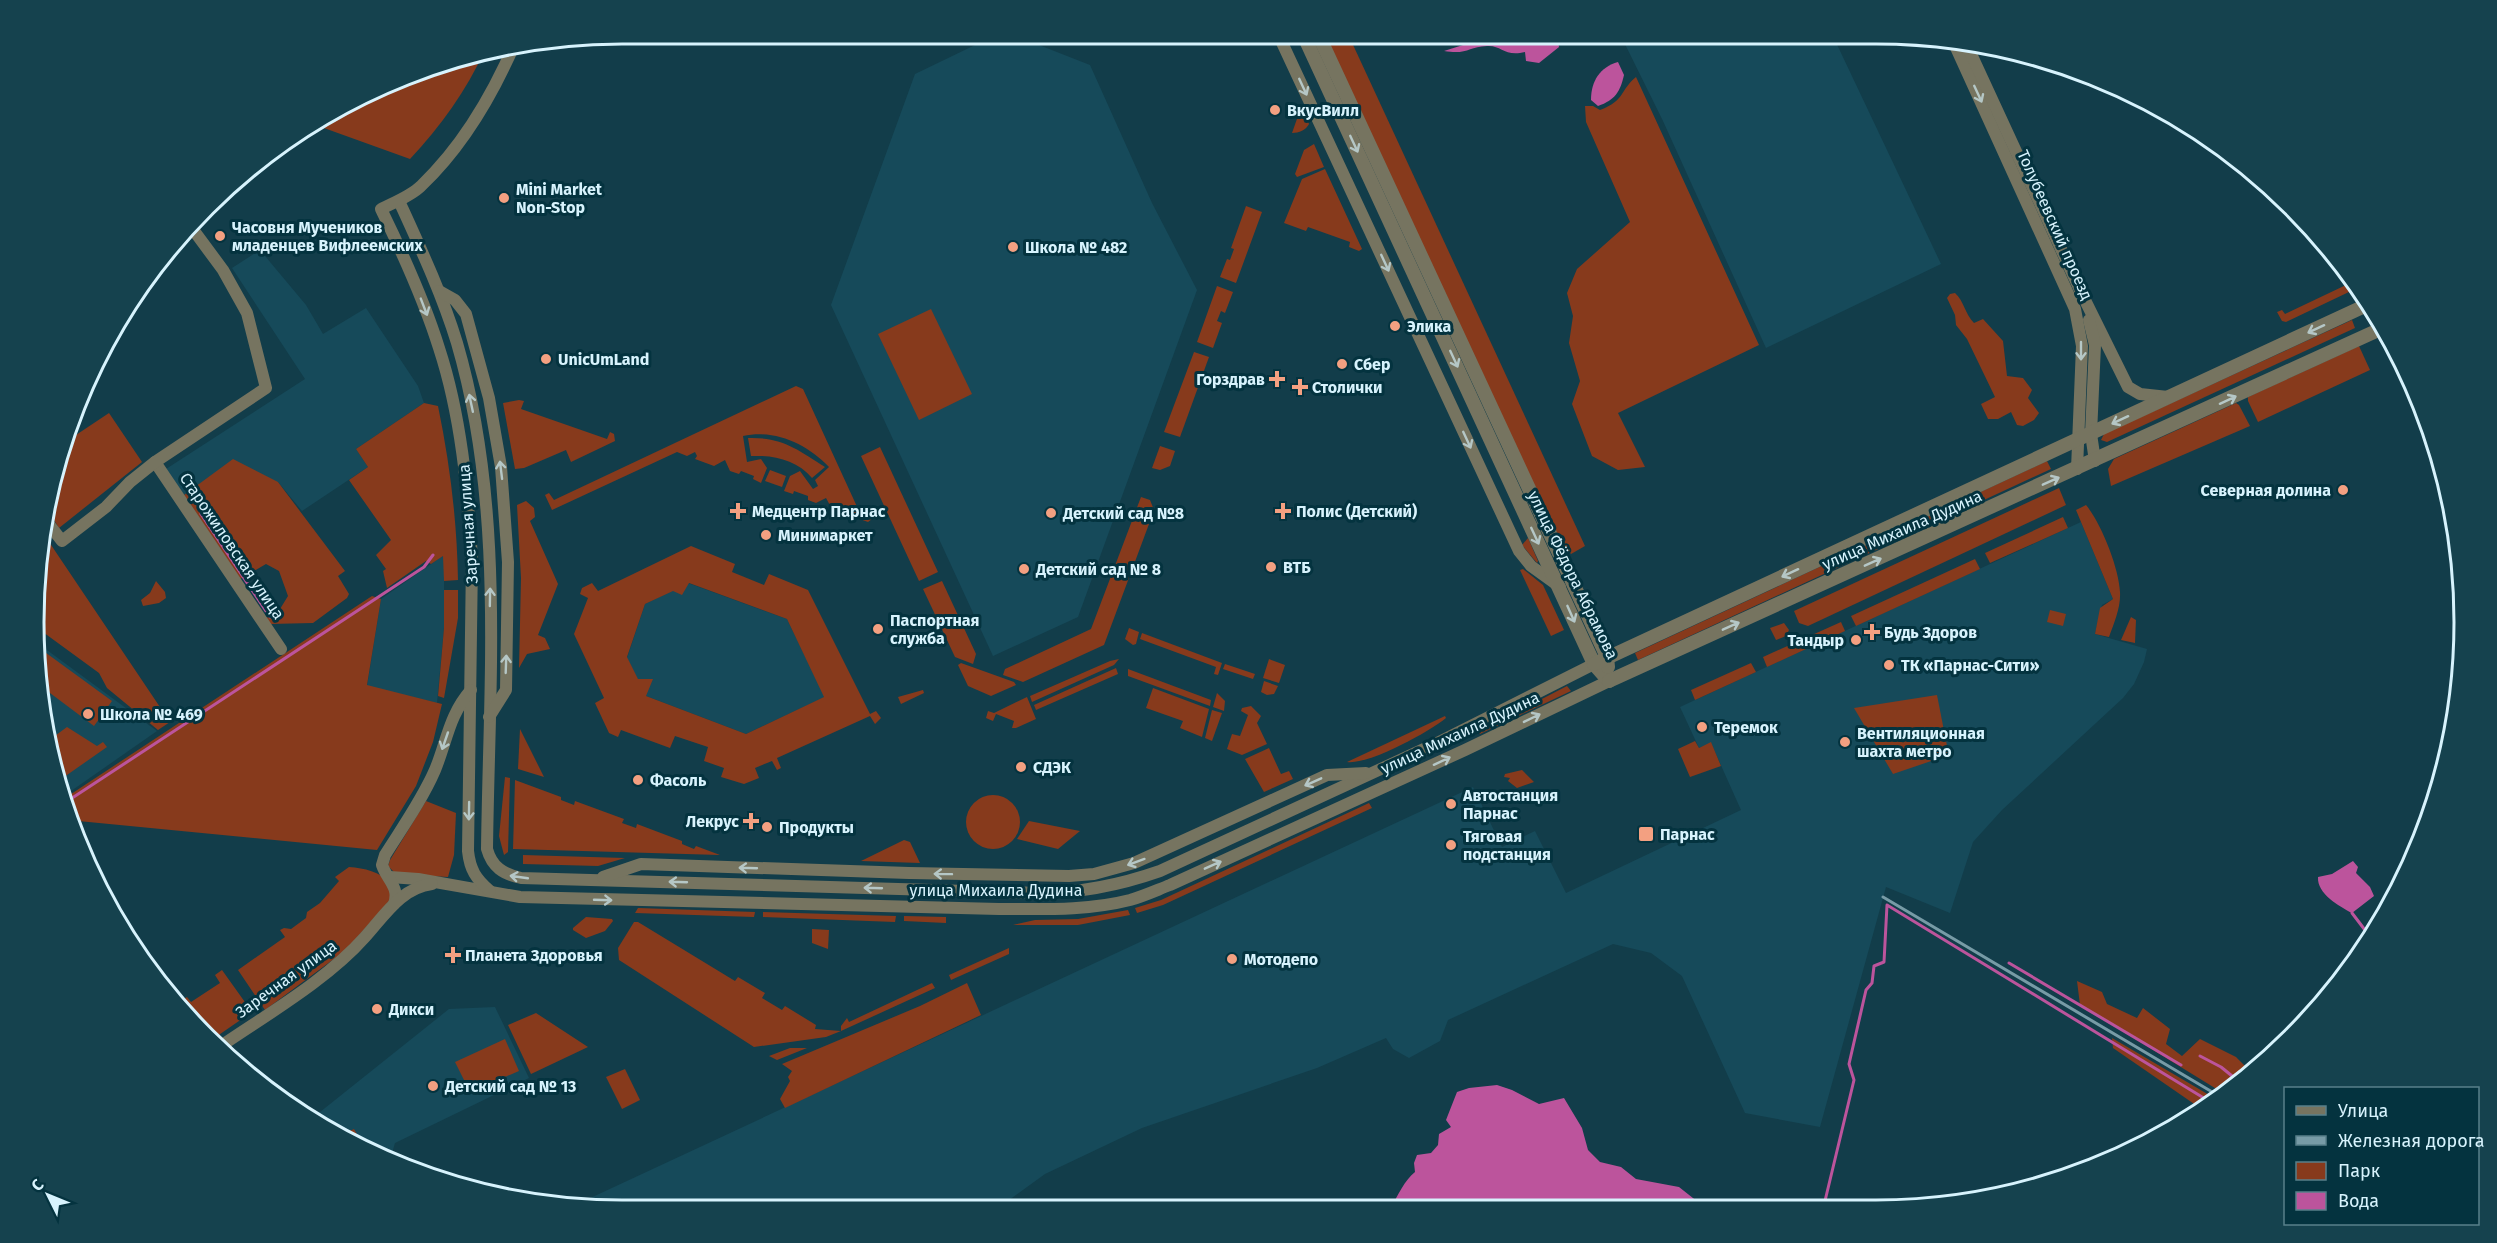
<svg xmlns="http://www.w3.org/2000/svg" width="2497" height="1243" viewBox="0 0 2497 1243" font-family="'Fira Sans',sans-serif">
<rect width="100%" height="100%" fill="#123d4a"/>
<g fill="#164a5a">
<polygon points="1000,33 1008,33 1090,65 1152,203 1197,290 1078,617 993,656 831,305 915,74"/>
<polygon points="1620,34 1832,34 1941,264 1766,348 1663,121"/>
<polygon points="260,250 306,305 323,334 366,308 418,386 424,403 356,449 368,467 302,511 278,482 184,495 166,469 305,379 232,268"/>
<polygon points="2081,522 2113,599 2102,605 2095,634 2147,649 2144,662 2134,684 2123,698 2002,810 1973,842 1950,913 1886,887 1820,1127 1745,1113 1682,976 1651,953 1613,944 1448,1020 1440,1041 1409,1058 1393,1049 1386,1038 1317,1068 1142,1128 1045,1174 998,1208 583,1209 571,1207 1473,787 1502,847 1535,831 1566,893 1741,810 1711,743 1699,748 1680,707"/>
<polygon points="444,555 444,628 437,703 367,686 381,599"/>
<polygon points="688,583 787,619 825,697 746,734 646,696 627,658 645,604"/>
<polygon points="36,642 157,731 61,798 38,698"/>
<polygon points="495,1007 529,1078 395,1143 390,1160 362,1149 310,1120 449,1009"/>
</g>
<g fill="#873a1c" fill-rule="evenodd">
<polygon points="1324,34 1348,34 1585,546 1571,554 1557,536"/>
<path d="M485 50C466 91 441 126 410 159L310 123C360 90 428 65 485 50Z"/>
<path d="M1636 77 1759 345 1618 413 1645 467 1618 470 1592 456 1572 404 1580 381 1569 343 1573 316 1567 293 1577 269 1630 222 1586 122 1585 106H1593L1600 110C1626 100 1619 91 1636 77Z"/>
<path d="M1305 113 1309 124C1306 130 1299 133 1292 133L1298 116Z"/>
<polygon points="1314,144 1324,167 1297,177 1295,174 1304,150"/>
<polygon points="1325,169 1362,249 1359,251 1349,247 1350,242 1308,227 1306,231 1284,223 1302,179"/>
<polygon points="1246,206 1262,212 1236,283 1220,277 1227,259 1230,260 1234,249 1231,248"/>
<polygon points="2329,248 2354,283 2351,291 2286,322 2282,321 2277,312 2282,310 2285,314 2346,285"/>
<polygon points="1217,286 1233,292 1225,313 1221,311 1217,321 1222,323 1213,348 1197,342"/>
<path d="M1955 293C1964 301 1965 314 1974 323L1983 319 2003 341 2007 376 2023 378 2032 390 2028 398 2039 413 2034 420 2023 426 2017 425 2011 412 1998 419H1988L1981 404 1995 397 1967 339 1956 325 1955 315 1947 298 1950 294Z"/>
<polygon points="931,309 972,394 919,420 878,334"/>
<polygon points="2352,320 2355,328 2107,442 2101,440 2104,434"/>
<polygon points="2359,346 2370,370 2258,422 2248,401 2248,397"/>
<polygon points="1194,352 1209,357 1180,437 1164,432"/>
<path d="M796 386 803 389 859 511 865 508 872 519 868 522 832 509 826 498 816 503 808 500V496L794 491 793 494 784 491 790 476 800 471 813 489 818 486 815 480 829 467C807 444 775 429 743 436L747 462 761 459 767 468 761 483 753 479 754 476 741 471 739 474 730 471 725 460 714 466 695 459 697 456 695 452 687 456 677 452 552 510 545 495 549 493 554 500Z"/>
<polygon points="519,400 524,401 521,409 607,439 610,432 614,434 615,441 571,462 566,450 524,468 515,469 503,403"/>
<path d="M424 403 438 406C450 464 457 521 458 580L444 581 443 556 431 564 426 561 387 588 383 571 386 569 376 555 391 540 349 480 368 467 356 449Z"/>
<polygon points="2236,403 2239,405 2250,426 2111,486 2108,469 2114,459"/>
<polygon points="109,413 142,462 59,528 45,506 64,443"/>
<path d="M748 438C782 437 797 449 825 467L812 478C797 460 774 455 751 456Z"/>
<polygon points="1160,446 1175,451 1170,466 1160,470 1152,468"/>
<polygon points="880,447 938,572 919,581 861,456"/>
<polygon points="233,459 278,482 345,571 338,576 349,594 347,598 313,623 270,624 266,618 280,609 288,596 279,571 266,564 240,579 184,495"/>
<polygon points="2047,461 2051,469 1638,660 1635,653"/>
<polygon points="770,470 786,476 782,487 765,481"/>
<polygon points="2059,488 2066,505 1808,626 1799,623 1794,611"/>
<polygon points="1141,497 1150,500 1154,510 1153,513 1148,512 1144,522 1149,524 1104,645 1023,682 1003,675 1005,669 1091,629"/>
<polygon points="526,501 534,508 535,517 530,521 558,584 538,635 545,638 550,649 527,654 519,668 521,578 517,505"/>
<path d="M2086 505C2101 523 2119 568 2120 592 2121 607 2114 623 2109 637L2095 634 2100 608 2113 599 2076 510Z"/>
<polygon points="2063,517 2068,528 1990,563 1985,553"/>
<polygon points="41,530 170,722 158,730 107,688 99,673 36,627 34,583"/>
<polygon points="1528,538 1538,561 1537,563 1522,545"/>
<path d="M691 546 735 564 732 572 764 585 769 574 808 590 870 714 876 711 881 718 875 724 870 716 777 758 781 768 777 770 772 761 755 768 759 778 744 784 721 777 724 768 704 761 708 747 675 736 670 748 621 730 618 737 609 733 595 703 604 698 574 634 588 598 580 594 582 588 592 583 598 591ZM689 583 787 619 824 697 746 734 646 696 653 679H638L627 657 645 604 673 591 682 595Z"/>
<polygon points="1975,559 1980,569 1856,626 1851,616"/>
<polygon points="1523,569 1543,585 1564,630 1551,636 1520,570"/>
<polygon points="156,581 165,592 166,598 159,603 143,606 141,600 150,593"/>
<polygon points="942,581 976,654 973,664 955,657 923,589"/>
<polygon points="444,590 458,590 458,618 444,698 438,696 444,628"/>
<polygon points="372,596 381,599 367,685 442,704 433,742 416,786 377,850 68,820 62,800"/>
<polygon points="2050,610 2066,614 2063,626 2047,622"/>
<polygon points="2131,617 2136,620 2135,643 2121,640"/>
<polygon points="1841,622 1845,631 1767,667 1763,657"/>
<polygon points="1784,623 1789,630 1786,636 1776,640 1770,628"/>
<polygon points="1129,628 1139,632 1136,644 1133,645 1125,639"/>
<polygon points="1142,633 1222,663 1218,675 1214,674 1216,667 1140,639"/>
<polygon points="42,650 112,701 94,726 38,684 37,657"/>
<polygon points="1119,659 1114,665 1032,702 1030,696 1110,661"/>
<polygon points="1269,659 1285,665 1279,683 1263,678"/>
<polygon points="961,663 1014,682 1016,685 991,696 968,686 958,665"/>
<polygon points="1751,663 1756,672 1695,700 1691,690"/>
<polygon points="1225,664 1255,674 1253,679 1223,669"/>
<polygon points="1116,668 1118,674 1036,710 1034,705"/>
<polygon points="1128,669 1211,700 1210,706 1128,676"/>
<polygon points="1264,681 1278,686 1274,694 1267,695 1261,692"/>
<polygon points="1567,686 1571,691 1480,734 1478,732"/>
<polygon points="1153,688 1209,709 1202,737 1180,728 1183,721 1146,708"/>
<polygon points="923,690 924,693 901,704 898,697"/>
<polygon points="1217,693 1225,701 1224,711 1213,707"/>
<polygon points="1937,695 1948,751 1946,756 1893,774 1854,708"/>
<polygon points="1027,697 1036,719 1016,728 1012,728 1014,721 996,714 993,721 986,718 988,711 994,713"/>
<polygon points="1251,706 1261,716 1257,723 1267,744 1242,755 1227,749 1232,734 1240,736 1248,715 1241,711 1242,708"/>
<polygon points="1212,710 1222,713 1212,741 1205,738"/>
<path d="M1445 716 1446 718C1429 732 1369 765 1347 762Z"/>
<polygon points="67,727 97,746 103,742 107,747 57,782 48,741"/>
<polygon points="520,729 544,777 518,769"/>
<polygon points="1695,741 1699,748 1711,742 1721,766 1690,777 1678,749"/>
<polygon points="1269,748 1281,774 1289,771 1293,779 1264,792 1245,759"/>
<polygon points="1522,770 1534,782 1517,788 1508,781 1510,778 1504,777 1505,774"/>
<polygon points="505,777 510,778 508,852 504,855 499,836"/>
<polygon points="515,780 561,797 561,800 574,805 575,801 624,819 622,823 636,828 637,824 682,841 682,844 694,849 696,846 720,855 513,849"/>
<circle cx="993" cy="822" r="27"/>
<polygon points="426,801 456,813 454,855 448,877 396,874 388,866 390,860"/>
<polygon points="1369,803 1372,808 1163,905 1137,913 1135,908 1161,900"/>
<polygon points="1029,821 1080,831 1058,849 1017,839"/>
<polygon points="904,840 910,842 920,863 861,861"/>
<polygon points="523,855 625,858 598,866 523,864"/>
<path d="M349 867C365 868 379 872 391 883L390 900 346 950 265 1010 238 970 285 937 280 930 284 928 291 929 306 918 307 912 320 903 339 881 335 877Z"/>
<polygon points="638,908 755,912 754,917 635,913"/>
<polygon points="1128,910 1130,915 1078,925 1013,925 1035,920 1078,919"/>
<polygon points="763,912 896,916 895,922 763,917"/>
<polygon points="904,916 946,917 946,923 904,921"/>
<polygon points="586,917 612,919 613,921 605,931 586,938 573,930 573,928"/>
<polygon points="634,922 638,922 735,981 738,977 765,993 762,998 782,1010 785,1006 816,1025 815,1029 841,1031 841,1026 847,1018 849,1022 932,983 935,988 841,1031 826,1037 754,1047 619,960 618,948"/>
<polygon points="812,929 829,930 828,949 812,943"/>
<polygon points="1009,948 1009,954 951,980 949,975"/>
<polygon points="222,970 252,1012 210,1041 180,1009 185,1005 182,1000 187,997 191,1002 220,983 215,975"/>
<polygon points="2077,981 2102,992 2107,1004 2137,1018 2143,1008 2170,1029 2166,1044 2182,1056 2200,1039 2236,1057 2249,1070 2223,1093 2080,1005"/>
<polygon points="967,983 981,1015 785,1108 780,1099 790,1081 788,1077 792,1071 782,1064 920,1006"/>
<polygon points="536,1013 588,1047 531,1074 508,1025"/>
<polygon points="2112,1038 2216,1099 2204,1109 2200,1108 2113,1048"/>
<polygon points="505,1039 519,1071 470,1092 455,1062"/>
<polygon points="790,1048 807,1048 777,1060 769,1056"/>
<polygon points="625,1069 640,1100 622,1109 606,1077"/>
<polygon points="354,1129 362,1143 379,1148 383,1156 362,1149 338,1136"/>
</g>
<g fill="#bc549c">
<path d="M1483 34H1544L1549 43 1558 41 1559 47 1539 63 1526 61 1525 52C1504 57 1502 45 1487 46 1468 47 1467 55 1444 51L1482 39Z"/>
<path d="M1618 62 1624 75C1620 92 1615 100 1598 106L1591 100C1591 81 1600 67 1618 62Z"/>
<path d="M2353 861 2358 867 2356 873 2370 887 2374 896 2352 913C2339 906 2317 894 2318 877L2332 874Z"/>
<path d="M1497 1085 1512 1090 1539 1104 1564 1098 1582 1128 1588 1150 1600 1162 1621 1167 1636 1179 1679 1187 1698 1202 1699 1206 1391 1207C1399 1194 1404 1181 1415 1172L1414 1163 1417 1155 1431 1153 1438 1145 1439 1134 1451 1127 1446 1120 1457 1092 1469 1088Z"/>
</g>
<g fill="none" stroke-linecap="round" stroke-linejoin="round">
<g stroke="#bc549c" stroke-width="3">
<polyline points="201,514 270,617"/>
<polyline points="63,804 424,567 433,555"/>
<polyline points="2352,913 2368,934"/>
<polyline points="2009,963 2181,1065"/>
<polyline points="2200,1056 2221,1067 2237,1080"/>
<polyline points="1824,1205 1854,1080 1849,1064 1866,990 1872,983 1874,966 1884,962 1887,905 2212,1103"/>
</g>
<g stroke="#767460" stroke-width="12">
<polyline points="1278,34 1519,551 1531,566 1560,587"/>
<polyline points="1953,41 2075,309 2082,346 2077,469"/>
<polyline points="1966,43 2080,290 2128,387 2140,394 2168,397"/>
<path d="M399 201C420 247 442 294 457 343 505 507 489 682 487 849 492 867 503 874 521 878L1039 893C1082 893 1120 885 1160 871L1437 743 1594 664"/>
<polyline points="439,291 455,300 466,314 489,398 501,467 508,562 506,690 489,717"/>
<polyline points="2089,320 2095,345 2091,434 2095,461"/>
<polyline points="2434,438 2435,443"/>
<polyline points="155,462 281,649"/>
<polyline points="43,517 62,541 106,507 130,482 155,462 266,388 247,313 223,270 189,224"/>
<path d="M390 877 418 879 520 897 999 909C1042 909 1087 911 1130 900 1144 896 1157 890 1170 885L1465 750 1609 681"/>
<polyline points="603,877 641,864 909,873 1069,876 1094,874 1134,863 1327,775 1366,773"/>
<path d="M490 891C476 879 470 870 468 851L472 560C468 490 461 415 439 348 424 300 403 254 381 209 395 202 411 196 421 186 462 147 493 94 515 43"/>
<path d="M394 904C400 887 387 880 382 865L385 855C402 828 422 800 435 770 447 741 449 715 471 690"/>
<path d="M218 1048C266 1015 327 980 365 937 385 915 401 888 432 884"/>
<polyline points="2085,1169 2138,1145"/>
</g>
<g stroke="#767460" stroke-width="14">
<polyline points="1303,34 1594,664 1609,681"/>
<polyline points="1318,34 1590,620 1607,657 1608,667"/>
<polyline points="1594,664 2369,304"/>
<polyline points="1609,681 2385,327"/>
</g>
<polyline stroke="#779ba6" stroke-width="3" points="1883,897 2219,1096"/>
</g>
<defs><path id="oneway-shaft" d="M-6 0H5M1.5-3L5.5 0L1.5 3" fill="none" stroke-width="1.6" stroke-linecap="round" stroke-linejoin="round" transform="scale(1.5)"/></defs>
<g stroke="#b5c7c6">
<use href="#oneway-shaft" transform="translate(1303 87) rotate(65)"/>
<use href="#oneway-shaft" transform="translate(1978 94) rotate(65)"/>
<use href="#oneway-shaft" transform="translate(1354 144) rotate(65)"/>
<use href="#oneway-shaft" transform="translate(1385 263) rotate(65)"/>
<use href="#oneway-shaft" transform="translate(424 307) rotate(69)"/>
<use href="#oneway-shaft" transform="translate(2316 329) rotate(155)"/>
<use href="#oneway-shaft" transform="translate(2081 351) rotate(90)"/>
<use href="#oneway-shaft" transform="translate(1454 359) rotate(65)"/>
<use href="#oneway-shaft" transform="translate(2228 400) rotate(-25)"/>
<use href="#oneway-shaft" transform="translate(471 403) rotate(-102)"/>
<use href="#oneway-shaft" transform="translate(2120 420) rotate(155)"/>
<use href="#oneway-shaft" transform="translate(1467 440) rotate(65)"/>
<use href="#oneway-shaft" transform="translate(501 470) rotate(-97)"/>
<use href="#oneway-shaft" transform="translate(2051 481) rotate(-24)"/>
<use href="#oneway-shaft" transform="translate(1535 536) rotate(65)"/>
<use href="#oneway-shaft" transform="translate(1873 562) rotate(-24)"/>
<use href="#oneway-shaft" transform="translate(1790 573) rotate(155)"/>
<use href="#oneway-shaft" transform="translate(490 597) rotate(-89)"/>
<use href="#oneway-shaft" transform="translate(1571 614) rotate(66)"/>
<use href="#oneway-shaft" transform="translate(1731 626) rotate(-24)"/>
<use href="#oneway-shaft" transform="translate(506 664) rotate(-88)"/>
<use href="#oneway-shaft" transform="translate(1532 718) rotate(-26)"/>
<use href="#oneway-shaft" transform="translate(445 741) rotate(109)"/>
<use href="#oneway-shaft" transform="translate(1442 761) rotate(-25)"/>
<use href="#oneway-shaft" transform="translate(1313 782) rotate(156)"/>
<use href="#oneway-shaft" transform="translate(469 811) rotate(91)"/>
<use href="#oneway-shaft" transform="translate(1136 862) rotate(160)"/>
<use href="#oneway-shaft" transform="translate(1213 865) rotate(-24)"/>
<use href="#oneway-shaft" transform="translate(748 868) rotate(-178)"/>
<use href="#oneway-shaft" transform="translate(943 874) rotate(-179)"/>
<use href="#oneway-shaft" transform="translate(519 877) rotate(-172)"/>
<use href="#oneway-shaft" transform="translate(678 882) rotate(-178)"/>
<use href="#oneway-shaft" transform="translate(873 888) rotate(-178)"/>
<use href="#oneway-shaft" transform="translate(603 900) rotate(2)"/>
</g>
<g fill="#f3a081" stroke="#04333f" stroke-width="2">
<circle cx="1275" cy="110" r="6"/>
<circle cx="504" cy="198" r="6"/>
<circle cx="220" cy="236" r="6"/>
<circle cx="1013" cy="247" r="6"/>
<circle cx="1395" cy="326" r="6"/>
<circle cx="546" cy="359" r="6"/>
<circle cx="1342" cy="364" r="6"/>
<path d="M1274 370h6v6h6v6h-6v6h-6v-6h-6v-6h6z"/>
<path d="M1297 378h6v6h6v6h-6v6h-6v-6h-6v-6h6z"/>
<circle cx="2343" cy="490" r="6"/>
<path d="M735 502h6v6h6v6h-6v6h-6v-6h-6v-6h6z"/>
<path d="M1280 502h6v6h6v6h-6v6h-6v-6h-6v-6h6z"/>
<circle cx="1051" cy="513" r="6"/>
<circle cx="766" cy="535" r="6"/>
<circle cx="1271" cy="567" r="6"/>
<circle cx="1024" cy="569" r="6"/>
<circle cx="878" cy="629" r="6"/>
<path d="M1869 623h6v6h6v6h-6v6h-6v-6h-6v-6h6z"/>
<circle cx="1856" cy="640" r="6"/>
<circle cx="1889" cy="665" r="6"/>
<circle cx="88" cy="714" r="6"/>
<circle cx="1702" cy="727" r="6"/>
<circle cx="1845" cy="742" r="6"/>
<circle cx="1021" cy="767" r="6"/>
<circle cx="638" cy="780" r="6"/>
<circle cx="1451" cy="804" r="6"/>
<path d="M748 812h6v6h6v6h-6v6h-6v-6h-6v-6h6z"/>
<circle cx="767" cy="827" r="6"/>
<rect x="1638" y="826" width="16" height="16" rx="3"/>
<circle cx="1451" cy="845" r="6"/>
<path d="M450 946h6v6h6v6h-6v6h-6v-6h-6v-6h6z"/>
<circle cx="1232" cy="959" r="6"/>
<circle cx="377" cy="1009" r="6"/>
<circle cx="433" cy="1086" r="6"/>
</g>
<g text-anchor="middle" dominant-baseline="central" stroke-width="6" stroke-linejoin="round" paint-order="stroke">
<g font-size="16" font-weight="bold" fill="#d7f3fd" stroke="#04333f" text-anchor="start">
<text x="1287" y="110">ВкусВилл</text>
<text x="516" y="189">Mini Market<tspan x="516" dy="18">Non-Stop</tspan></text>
<text x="232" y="227">Часовня Мучеников<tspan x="232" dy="18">младенцев Вифлеемских</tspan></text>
<text x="1025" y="247">Школа № 482</text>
<text x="1407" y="326">Элика</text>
<text x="558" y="359">UnicUmLand</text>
<text x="1354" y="364">Сбер</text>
<text x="1265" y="379" text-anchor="end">Горздрав</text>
<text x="1312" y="387">Столички</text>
<text x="2331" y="490" text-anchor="end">Северная долина</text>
<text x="752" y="511">Медцентр Парнас</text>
<text x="1296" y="511">Полис (Детский)</text>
<text x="1063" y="513">Детский сад №8</text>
<text x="778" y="535">Минимаркет</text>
<text x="1283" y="567">ВТБ</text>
<text x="1036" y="569">Детский сад № 8</text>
<text x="890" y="620">Паспортная<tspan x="890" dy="18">служба</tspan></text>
<text x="1884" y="632">Будь Здоров</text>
<text x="1844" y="640" text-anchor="end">Тандыр</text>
<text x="1901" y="665">ТК «Парнас-Сити»</text>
<text x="100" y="714">Школа № 469</text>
<text x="1714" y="727">Теремок</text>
<text x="1857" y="733">Вентиляционная<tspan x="1857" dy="18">шахта метро</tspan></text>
<text x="1033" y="767">СДЭК</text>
<text x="650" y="780">Фасоль</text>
<text x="1463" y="795">Автостанция<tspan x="1463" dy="18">Парнас</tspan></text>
<text x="739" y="821" text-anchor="end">Лекрус</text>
<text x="779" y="827">Продукты</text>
<text x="1660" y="834">Парнас</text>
<text x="1463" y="836">Тяговая<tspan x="1463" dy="18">подстанция</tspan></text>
<text x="465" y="955">Планета Здоровья</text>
<text x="1244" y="959">Мотодепо</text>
<text x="389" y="1009">Дикси</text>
<text x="445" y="1086">Детский сад № 13</text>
</g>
<g font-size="16" fill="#d7f3fd" stroke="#04333f">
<text transform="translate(2055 225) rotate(66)">Толубеевский проезд</text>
<text transform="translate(468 524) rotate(-94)">Заречная улица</text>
<text transform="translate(1902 530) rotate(-24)">улица Михаила Дудина</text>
<text transform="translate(232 546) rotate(56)">Старожиловская улица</text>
<text transform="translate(1573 575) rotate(64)">улица Фёдора Абрамова</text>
<text transform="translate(1460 733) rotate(-25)">улица Михаила Дудина</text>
<text x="996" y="890">улица Михаила Дудина</text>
<text transform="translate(286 979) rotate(-36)">Заречная улица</text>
</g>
</g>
<path d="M0 0H2497V1243H0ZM622 44H1876A578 578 0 0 1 2454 622V622A578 578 0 0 1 1876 1200H622A578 578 0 0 1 44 622V622A578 578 0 0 1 622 44Z" fill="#15424e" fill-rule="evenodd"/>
<path fill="none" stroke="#d7f3fd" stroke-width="3" d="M622 44H1876A578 578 0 0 1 2454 622V622A578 578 0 0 1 1876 1200H622A578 578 0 0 1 44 622V622A578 578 0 0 1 622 44Z"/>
<rect x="2284" y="1087" width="195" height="138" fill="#04333f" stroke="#58808b" stroke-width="1.5"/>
<rect x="2296" y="1106" width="30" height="9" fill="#767460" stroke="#58808b" stroke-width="1.5"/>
<text x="2338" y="1117" font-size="18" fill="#d7f3fd">Улица</text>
<rect x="2296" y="1136" width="30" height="9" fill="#779ba6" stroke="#58808b" stroke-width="1.5"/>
<text x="2338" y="1147" font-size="18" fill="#d7f3fd">Железная дорога</text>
<rect x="2296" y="1162" width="30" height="18" fill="#873a1c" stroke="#58808b" stroke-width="1.5"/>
<text x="2338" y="1177" font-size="18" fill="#d7f3fd">Парк</text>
<rect x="2296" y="1192" width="30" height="18" fill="#bc549c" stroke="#58808b" stroke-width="1.5"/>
<text x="2338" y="1207" font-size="18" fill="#d7f3fd">Вода</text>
<g transform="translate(48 1195) rotate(313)" stroke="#04333f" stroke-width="4.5" paint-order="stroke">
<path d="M0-4.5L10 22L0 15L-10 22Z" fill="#d7f3fd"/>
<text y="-9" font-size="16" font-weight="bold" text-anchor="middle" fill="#d7f3fd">С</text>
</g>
</svg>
